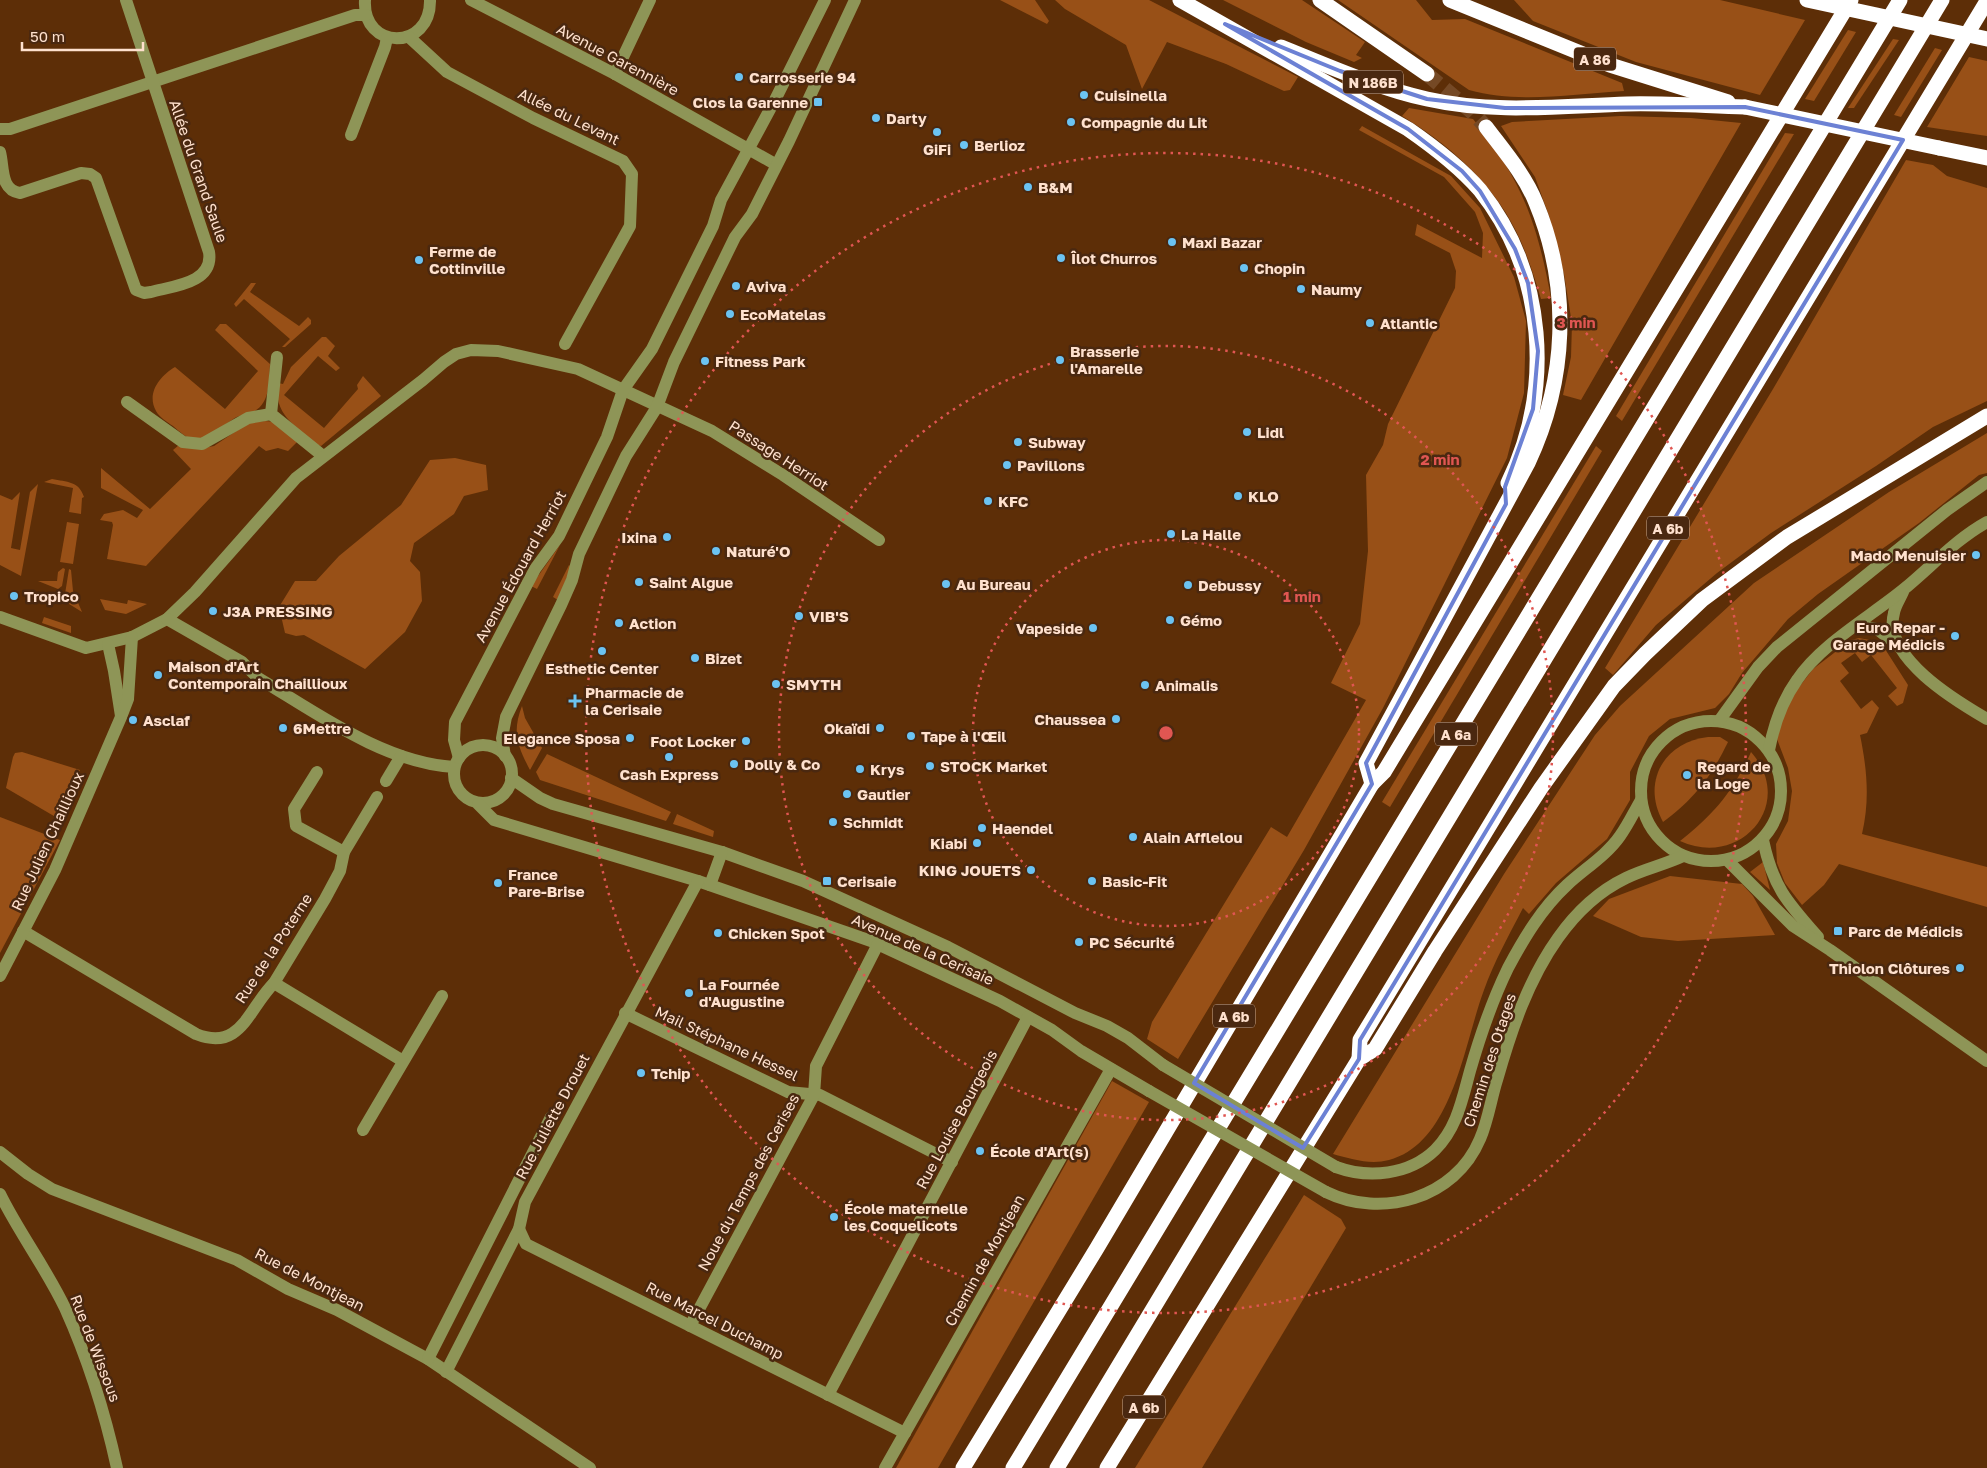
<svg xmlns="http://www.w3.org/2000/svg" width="1987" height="1468" viewBox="0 0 1987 1468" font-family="'Golos Text',sans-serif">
<rect width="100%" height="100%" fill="#5d2e07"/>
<g fill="#985017">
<polygon points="1000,0 1035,0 1049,21 1047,24"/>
<polygon points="1055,0 1149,0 1298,77 1290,90 1284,91 1226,64 1167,42 1142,89 1126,45 1065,9"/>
<polygon points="1223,0 1302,0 1365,42 1356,55 1362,58 1354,62 1306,42"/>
<path d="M1338 0H1416L1432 20 1465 19 1622 83 1624 91C1573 94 1518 104 1469 90Z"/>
<polygon points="1514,0 1720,0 1805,20 1760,95 1636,62 1533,21"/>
<polygon points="1848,30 1856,32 1814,101 1805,99"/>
<polygon points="1893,39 1899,40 1854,108 1848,108"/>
<polygon points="1935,48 1942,50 1901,117 1894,115"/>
<polygon points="1969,57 1987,61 1987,136 1927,127"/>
<path d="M1409 108 1473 119C1522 180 1537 222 1551 298L1541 299C1534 276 1527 253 1516 231 1492 182 1447 143 1402 116Z"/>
<polygon points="1621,116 1691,118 1741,123 1581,400 1563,395 1571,357 1572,324 1564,274 1549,216 1535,177 1501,126 1512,122"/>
<polygon points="1362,126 1451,176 1480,208 1514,277 1526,321 1524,393 1507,458 1383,708 1304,850 1178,1059 1147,1039 1152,1022 1271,827 1287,837 1366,700 1331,683 1360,624 1368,551 1366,475 1383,445 1388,424 1455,288 1456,271 1450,253 1415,235 1417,224 1482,258 1483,233 1475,212 1444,177 1359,130"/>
<polygon points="1785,133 1794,134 1622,421 1616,416"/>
<polygon points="1906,160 1933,165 1947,176 1987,188 1987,401 1933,427 1876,466 1771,533 1717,573 1656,625 1613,675 1605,668 1773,389"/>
<polygon points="251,283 256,283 250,292 299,326 308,317 311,320 311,324 285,347 282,347 290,339 244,299 236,307 234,304"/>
<path d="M220 324H226L270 364C269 380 271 403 253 412 246 415 238 415 232 420 222 426 208 441 195 440 187 439 179 431 173 426 167 422 159 417 156 411 146 393 160 376 175 367L225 409 258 371 215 330Z"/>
<path d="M322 337H326L335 346 328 356 340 368 336 371 318 356 284 395 324 428 358 389 357 385 363 376 381 396 321 446 315 444C295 425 273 414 278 383L283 384 291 367Z"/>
<polygon points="265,421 277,422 297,442 288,451 278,448 266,451 259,446 146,566 107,559 113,525 112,522 100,520 104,514 123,510 137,518 143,510 101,488 101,468 150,509 191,469 173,450 179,445 204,448 214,446 248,423"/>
<path d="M1987 433V473L1979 475 1919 523 1818 594 1788 619 1742 673 1729 694 1715 708 1670 719 1649 736 1630 772V800L1607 839 1556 883 1529 914 1523 908C1509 935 1494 962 1484 990 1464 1043 1453 1143 1389 1160 1370 1165 1351 1159 1333 1154L1504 874 1595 735 1620 706 1754 583 1889 492Z"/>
<polygon points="1596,446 1602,451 1390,807 1382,802"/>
<polygon points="455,458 486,465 488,490 464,496 454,514 414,543 410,561 420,572 422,601 405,632 365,669 304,635 296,636 285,633 279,607 295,581 316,581 339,556 401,505 430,460"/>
<path d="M52 479C67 482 79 481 84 497L82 498 81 514 69 512 73 488 44 482Z"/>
<polygon points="38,484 21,576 0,565 0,495 12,500 20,492 11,548 20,550 30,492"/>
<polygon points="67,522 79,524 73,564 60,562"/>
<polygon points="560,545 537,589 531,586"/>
<polygon points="569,565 571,567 558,600 553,597"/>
<polygon points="63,568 65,569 62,586 58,589 38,581 57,581 58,572"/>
<polygon points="69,569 71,570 73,591 82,612 53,594 54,592 65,594"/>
<polygon points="100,599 127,604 128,600 147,604 126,614 105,610"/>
<polygon points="44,617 71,626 71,633 42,623"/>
<path d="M1859 638 1875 641 1885 649 1908 685 1903 703 1897 706 1888 696 1897 688 1871 655 1862 662 1855 653 1841 663 1849 673 1840 681 1861 709 1872 700 1879 708 1867 733 1860 735C1867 769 1870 800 1862 834L1987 867V907L1839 864 1824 885 1802 905 1785 883 1777 863 1776 844 1788 821 1792 791 1788 768 1777 739 1786 704 1813 669 1851 640Z"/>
<path d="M522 706 525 718 542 748 530 770C517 745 512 732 522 706Z"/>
<path d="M1708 737H1720L1728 742C1711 777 1695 798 1663 822 1641 782 1664 742 1708 737Z"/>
<polygon points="22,752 80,770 59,819 6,788 13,757 15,753"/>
<path d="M1751 752C1797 804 1740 869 1680 841 1714 814 1733 792 1751 752Z"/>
<polygon points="547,754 671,812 666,821 540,780 536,772"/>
<polygon points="677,814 714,831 713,837 673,824"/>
<polygon points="0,817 60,840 0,953"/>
<polygon points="1763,862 1770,890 1750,872"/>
<polygon points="1670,876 1742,884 1753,896 1775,935 1678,941 1641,937 1593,916 1609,899"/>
<polygon points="1112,1081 1149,1102 938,1468 896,1468"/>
<polygon points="1304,1195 1341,1219 1346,1228 1202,1468 1135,1468"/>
</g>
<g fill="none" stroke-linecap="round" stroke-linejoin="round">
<polyline stroke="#754925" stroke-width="15" stroke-dasharray="15 8" stroke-linecap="butt" points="1427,74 1471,111 1486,127"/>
<g stroke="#8e9557" stroke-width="12">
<path d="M365 0C362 51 431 51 430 0"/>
<polyline points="471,0 615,74 775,164"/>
<polyline points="409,37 447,72 533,118 623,161 632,174 630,226 565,344"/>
<polyline points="615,74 650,0"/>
<polyline points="0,129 10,129 355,15 366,15"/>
<polyline points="351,135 385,47 387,38"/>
<path d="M0 152C4 167 0 190 20 193L81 173 90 174 96 178 136 290 144 293 151 292C173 286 214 283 209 252L126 0"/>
<polyline points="277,357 271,414 323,456"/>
<polyline points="127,402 183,442 202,444 248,418 271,414"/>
<path d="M1903 592C1900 599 1895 606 1894 613 1882 657 1956 701 1987 719"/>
<polyline points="0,617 86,648 132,637 167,619 195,592 296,478 423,380 444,362 456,354 471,350 498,351 578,369 712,431 783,475 879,540"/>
<path d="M167 619 242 662 258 678C317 713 384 763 454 767"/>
<polyline points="1858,625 1877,629 1899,646"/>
<polyline points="108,644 114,671 121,716"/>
<circle cx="1711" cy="791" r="70"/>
<polyline points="1719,721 1758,667 1777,647 1947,510 1987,482"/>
<circle cx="483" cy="774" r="29"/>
<path d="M1769 750C1774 724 1782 701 1797 680 1821 644 1870 617 1904 589 1931 567 1956 539 1987 522"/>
<polyline points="505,756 502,738 506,717 561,605 572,580 579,554 626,456 657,407 674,362 735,237 752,214 789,141 855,0"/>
<polyline points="459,758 454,740 455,722 535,569 559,536 607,437 623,390 652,349 713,226 721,200 775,100 825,0"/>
<polyline points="317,772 294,809 296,826 344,852"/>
<polyline points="511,778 540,798 553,804 722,852 803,881 948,947 1075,1013 1107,1026 1128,1038 1163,1065"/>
<polyline points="386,781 401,756"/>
<polyline points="478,804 494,820 698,881 871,941 1000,1001 1052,1030 1081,1051 1149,1091"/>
<path d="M1763 840C1773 887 1787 902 1818 937"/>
<polyline points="1727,860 1793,926 1830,950 1987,1061"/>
<polyline points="710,885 722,852"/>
<path d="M23 931 196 1034C241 1052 248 1009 274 983L325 899 340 871 344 852 377 797"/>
<polyline points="0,976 55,870 121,717 128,699 132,637"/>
<polyline points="274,983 403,1061"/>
<polyline points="625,1013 788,1092 820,1095 952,1162"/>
<polyline points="363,1130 442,996"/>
<polyline points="0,1152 28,1174 52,1189 237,1260 288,1289 337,1310 428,1359 590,1468"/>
<path d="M1336 1167C1369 1179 1409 1175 1435 1150 1457 1128 1462 1100 1470 1071 1480 1036 1492 1001 1508 968 1524 938 1542 908 1567 885 1584 869 1606 856 1620 836 1628 825 1634 812 1641 800"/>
<path d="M1326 1192C1381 1219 1455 1199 1480 1139 1488 1121 1491 1099 1497 1080 1511 1031 1528 980 1558 938 1575 914 1599 891 1626 878 1644 869 1664 865 1683 856"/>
<path d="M0 1194C19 1233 46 1268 65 1308 88 1359 105 1413 117 1468"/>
<polyline points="519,1229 526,1244 905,1433"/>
<polyline points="690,1326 814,1095 816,1066 878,944"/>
<polyline points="428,1359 551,1117"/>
<polyline points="446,1372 519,1229 525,1202 698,881"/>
<polyline points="828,1395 1028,1017"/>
<polyline points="885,1468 1111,1069"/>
</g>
<g stroke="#fff" stroke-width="15">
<path d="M1180 0 1408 129C1434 147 1459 166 1480 190 1546 273 1554 389 1508 483"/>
<polyline points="1320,0 1427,74"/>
<polyline points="1450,0 1610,65 1728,102"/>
<path d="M1281 47C1328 66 1377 88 1427 99 1493 114 1561 106 1627 104 1666 103 1706 106 1745 107"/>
<polyline points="1939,148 1987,158"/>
<path d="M1372 784 1366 763 1528 463C1567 380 1571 288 1536 203 1525 175 1504 151 1486 127"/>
<polyline points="1359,1059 1360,1040 1987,1"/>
<polyline points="963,1468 1097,1248 1372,784 1384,772 1851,0"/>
<polyline points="1013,1468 1900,0"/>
<polyline points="1057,1468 1942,0"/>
<polyline points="1107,1468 1359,1059 1375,1049 1435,951 1541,788 1614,686 1645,654 1702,600 1787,537 1987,416"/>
</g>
<g stroke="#8e9557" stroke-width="12">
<polyline points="1163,1065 1336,1167"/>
<polyline points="1149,1091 1326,1192"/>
</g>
<g stroke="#fff" stroke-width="15">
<polyline points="1807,0 1987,39"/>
<polyline points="1745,107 1939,148"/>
</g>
</g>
<path fill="none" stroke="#6c81d4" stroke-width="4" stroke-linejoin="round" d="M1225 24 1340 71 1427 99 1505 108 1745 107 1903 140 1360 1040 1359 1059 1303 1148 1194 1083 1372 784 1366 763 1506 504 1505 487 1533 409 1538 351 1528 283 1515 249 1480 191 1462 171 1408 129Z"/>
<g fill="none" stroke="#e05652" stroke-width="2.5" stroke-dasharray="2.5 5">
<circle cx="1166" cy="733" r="193"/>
<circle cx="1166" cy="733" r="387"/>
<circle cx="1166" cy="733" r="580"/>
</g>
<g fill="#6bc3f2" stroke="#4a2810" stroke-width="2">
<circle cx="739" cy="77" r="5"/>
<circle cx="1084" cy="95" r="5"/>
<rect x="813" y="97" width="10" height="10" rx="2.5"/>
<circle cx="876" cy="118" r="5"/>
<circle cx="1071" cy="122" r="5"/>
<circle cx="937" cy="132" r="5"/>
<circle cx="964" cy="145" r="5"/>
<circle cx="1028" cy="187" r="5"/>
<circle cx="1172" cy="242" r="5"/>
<circle cx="1061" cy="258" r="5"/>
<circle cx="419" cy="260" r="5"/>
<circle cx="1244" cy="268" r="5"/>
<circle cx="736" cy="286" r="5"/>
<circle cx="1301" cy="289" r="5"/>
<circle cx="730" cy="314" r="5"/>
<circle cx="1370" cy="323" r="5"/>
<circle cx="1060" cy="360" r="5"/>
<circle cx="705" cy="361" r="5"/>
<circle cx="1247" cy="432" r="5"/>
<circle cx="1018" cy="442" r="5"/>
<circle cx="1007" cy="465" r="5"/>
<circle cx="1238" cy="496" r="5"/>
<circle cx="988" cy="501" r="5"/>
<circle cx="1171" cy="534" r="5"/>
<circle cx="667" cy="537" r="5"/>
<circle cx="716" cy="551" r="5"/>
<circle cx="1976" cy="555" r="5"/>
<circle cx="639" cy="582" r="5"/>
<circle cx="946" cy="584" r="5"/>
<circle cx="1188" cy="585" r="5"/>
<circle cx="14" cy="596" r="5"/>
<circle cx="213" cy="611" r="5"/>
<circle cx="799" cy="616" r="5"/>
<circle cx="1170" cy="620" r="5"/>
<circle cx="619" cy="623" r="5"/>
<circle cx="1093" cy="628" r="5"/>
<circle cx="1955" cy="636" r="5"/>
<circle cx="602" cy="651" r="5"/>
<circle cx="695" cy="658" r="5"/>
<circle cx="158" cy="675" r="5"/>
<circle cx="776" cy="684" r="5"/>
<circle cx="1145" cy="685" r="5"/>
<path d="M572.5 693.5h5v5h5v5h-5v5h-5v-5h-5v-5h5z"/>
<circle cx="1116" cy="719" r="5"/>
<circle cx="133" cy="720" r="5"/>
<circle cx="283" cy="728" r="5"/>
<circle cx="880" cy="728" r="5"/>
<circle cx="911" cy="736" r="5"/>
<circle cx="630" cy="738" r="5"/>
<circle cx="746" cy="741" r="5"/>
<circle cx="669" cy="757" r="5"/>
<circle cx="734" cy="764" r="5"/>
<circle cx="930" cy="766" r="5"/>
<circle cx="860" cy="769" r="5"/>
<circle cx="1687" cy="775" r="5"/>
<circle cx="847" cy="794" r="5"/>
<circle cx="833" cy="822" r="5"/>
<circle cx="982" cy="828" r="5"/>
<circle cx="1133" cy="837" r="5"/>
<circle cx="977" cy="843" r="5"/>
<circle cx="1031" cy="870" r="5"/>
<rect x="822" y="876" width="10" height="10" rx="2.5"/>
<circle cx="1092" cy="881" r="5"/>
<circle cx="498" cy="883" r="5"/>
<rect x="1833" y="926" width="10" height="10" rx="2.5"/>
<circle cx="718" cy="933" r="5"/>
<circle cx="1079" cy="942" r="5"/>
<circle cx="1960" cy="968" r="5"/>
<circle cx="689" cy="993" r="5"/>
<circle cx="641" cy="1073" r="5"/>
<circle cx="980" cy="1151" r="5"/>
<circle cx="834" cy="1217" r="5"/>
</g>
<g text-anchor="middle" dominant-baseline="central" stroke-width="5" stroke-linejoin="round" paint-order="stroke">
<g fill="#4a2810" stroke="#c9aa95" stroke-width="1">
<rect x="1574" y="47.5" width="42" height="23" rx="4"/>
<rect x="1343" y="70.5" width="60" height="23" rx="4"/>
<rect x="1647" y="516.5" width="42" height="23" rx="4"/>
<rect x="1435" y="722.5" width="42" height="23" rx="4"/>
<rect x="1213" y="1004.5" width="42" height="23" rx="4"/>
<rect x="1123" y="1395.5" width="42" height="23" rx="4"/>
</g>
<g font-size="14" font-weight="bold" fill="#ffe1ce">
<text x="1595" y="59">A 86</text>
<text x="1373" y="82">N 186B</text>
<text x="1668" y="528">A 6b</text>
<text x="1456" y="734">A 6a</text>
<text x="1234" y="1016">A 6b</text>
<text x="1144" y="1407">A 6b</text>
</g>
<g font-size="15" fill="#ffe1ce" stroke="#4a2810">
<text transform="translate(618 59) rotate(28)">Avenue Garennière</text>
<text transform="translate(569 116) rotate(26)">Allée du Levant</text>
<text transform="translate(199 171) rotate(71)">Allée du Grand Saule</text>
<text transform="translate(779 455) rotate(33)">Passage Herriot</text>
<text transform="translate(520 566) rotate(-61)">Avenue Édouard Herriot</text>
<text transform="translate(47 841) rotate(-65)">Rue Julien Chaillioux</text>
<text transform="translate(273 948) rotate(-57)">Rue de la Poterne</text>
<text transform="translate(923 949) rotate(24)">Avenue de la Cerisaie</text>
<text transform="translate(727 1043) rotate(25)">Mail Stéphane Hessel</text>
<text transform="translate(1489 1060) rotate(-72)">Chemin des Otages</text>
<text transform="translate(552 1116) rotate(-62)">Rue Juliette Drouet</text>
<text transform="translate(956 1119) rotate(-62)">Rue Louise Bourgeois</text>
<text transform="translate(748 1182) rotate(-62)">Noue du Temps des Cerises</text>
<text transform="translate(984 1260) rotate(-61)">Chemin de Montjean</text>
<text transform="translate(310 1279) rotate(27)">Rue de Montjean</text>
<text transform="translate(715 1320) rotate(27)">Rue Marcel Duchamp</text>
<text transform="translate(96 1348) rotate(69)">Rue de Wissous</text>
</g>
<g font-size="15" font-weight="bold" fill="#ffe1ce" stroke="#4a2810" text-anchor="start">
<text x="749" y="77">Carrosserie 94</text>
<text x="1094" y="95">Cuisinella</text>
<text x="808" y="102" text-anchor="end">Clos la Garenne</text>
<text x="886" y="118">Darty</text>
<text x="1081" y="122">Compagnie du Lit</text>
<text x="974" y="145">Berlioz</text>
<text x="937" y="149" text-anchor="middle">GiFi</text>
<text x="1038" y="187">B&amp;M</text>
<text x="1182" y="242">Maxi Bazar</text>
<text x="429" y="251">Ferme de<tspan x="429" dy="17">Cottinville</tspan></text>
<text x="1071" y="258">Îlot Churros</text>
<text x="1254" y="268">Chopin</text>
<text x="746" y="286">Aviva</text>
<text x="1311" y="289">Naumy</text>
<text x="740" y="314">EcoMatelas</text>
<text x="1380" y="323">Atlantic</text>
<text x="1070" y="351">Brasserie<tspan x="1070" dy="17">l'Amarelle</tspan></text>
<text x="715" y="361">Fitness Park</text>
<text x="1257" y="432">Lidl</text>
<text x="1028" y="442">Subway</text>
<text x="1017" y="465">Pavillons</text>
<text x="1248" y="496">KLO</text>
<text x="998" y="501">KFC</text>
<text x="1181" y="534">La Halle</text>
<text x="657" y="537" text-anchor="end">Ixina</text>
<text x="726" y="551">Naturé'O</text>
<text x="1966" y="555" text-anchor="end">Mado Menuisier</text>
<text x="649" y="582">Saint Algue</text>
<text x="956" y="584">Au Bureau</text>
<text x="1198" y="585">Debussy</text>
<text x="24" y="596">Tropico</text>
<text x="223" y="611">J3A PRESSING</text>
<text x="809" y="616">VIB'S</text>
<text x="1180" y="620">Gémo</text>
<text x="629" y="623">Action</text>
<text x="1945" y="627" text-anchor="end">Euro Repar -<tspan x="1945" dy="17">Garage Médicis</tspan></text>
<text x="1083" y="628" text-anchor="end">Vapeside</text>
<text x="705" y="658">Bizet</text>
<text x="168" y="666">Maison d'Art<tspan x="168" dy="17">Contemporain Chaillioux</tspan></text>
<text x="602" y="668" text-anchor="middle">Esthetic Center</text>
<text x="786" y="684">SMYTH</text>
<text x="1155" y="685">Animalis</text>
<text x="585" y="692">Pharmacie de<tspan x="585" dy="17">la Cerisaie</tspan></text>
<text x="1106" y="719" text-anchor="end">Chaussea</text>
<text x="143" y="720">Asclaf</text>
<text x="293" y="728">6Mettre</text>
<text x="870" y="728" text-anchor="end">Okaïdi</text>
<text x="921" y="736">Tape à l'Œil</text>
<text x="620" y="738" text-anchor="end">Elegance Sposa</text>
<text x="736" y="741" text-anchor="end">Foot Locker</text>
<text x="744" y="764">Dolly &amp; Co</text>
<text x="940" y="766">STOCK Market</text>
<text x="1697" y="766">Regard de<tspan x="1697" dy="17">la Loge</tspan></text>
<text x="870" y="769">Krys</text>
<text x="669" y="774" text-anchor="middle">Cash Express</text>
<text x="857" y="794">Gautier</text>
<text x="843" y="822">Schmidt</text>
<text x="992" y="828">Haendel</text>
<text x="1143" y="837">Alain Afflelou</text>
<text x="967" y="843" text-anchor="end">Kiabi</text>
<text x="1021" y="870" text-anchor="end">KING JOUETS</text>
<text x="508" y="874">France<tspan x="508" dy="17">Pare-Brise</tspan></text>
<text x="837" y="881">Cerisaie</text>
<text x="1102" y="881">Basic-Fit</text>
<text x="1848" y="931">Parc de Médicis</text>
<text x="728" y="933">Chicken Spot</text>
<text x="1089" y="942">PC Sécurité</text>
<text x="1950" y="968" text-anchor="end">Thiolon Clôtures</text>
<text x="699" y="984">La Fournée<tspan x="699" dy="17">d'Augustine</tspan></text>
<text x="651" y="1073">Tchip</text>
<text x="990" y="1151">École d'Art(s)</text>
<text x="844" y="1208">École maternelle<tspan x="844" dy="17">les Coquelicots</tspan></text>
</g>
</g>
<circle cx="1166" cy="733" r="8" fill="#e05652" stroke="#4a2810" stroke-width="2.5"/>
<g font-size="15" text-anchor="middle" font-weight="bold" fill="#e05652" stroke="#4a2810" stroke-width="5" stroke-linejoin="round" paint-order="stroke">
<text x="1576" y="328">3 min</text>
<text x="1440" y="465">2 min</text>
<text x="1302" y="602">1 min</text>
</g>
<path d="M22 42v8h121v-8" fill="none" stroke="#ffe1ce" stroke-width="2.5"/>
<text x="30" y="42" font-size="15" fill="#ffe1ce" stroke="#4a2810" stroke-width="4" paint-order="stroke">50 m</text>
</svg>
